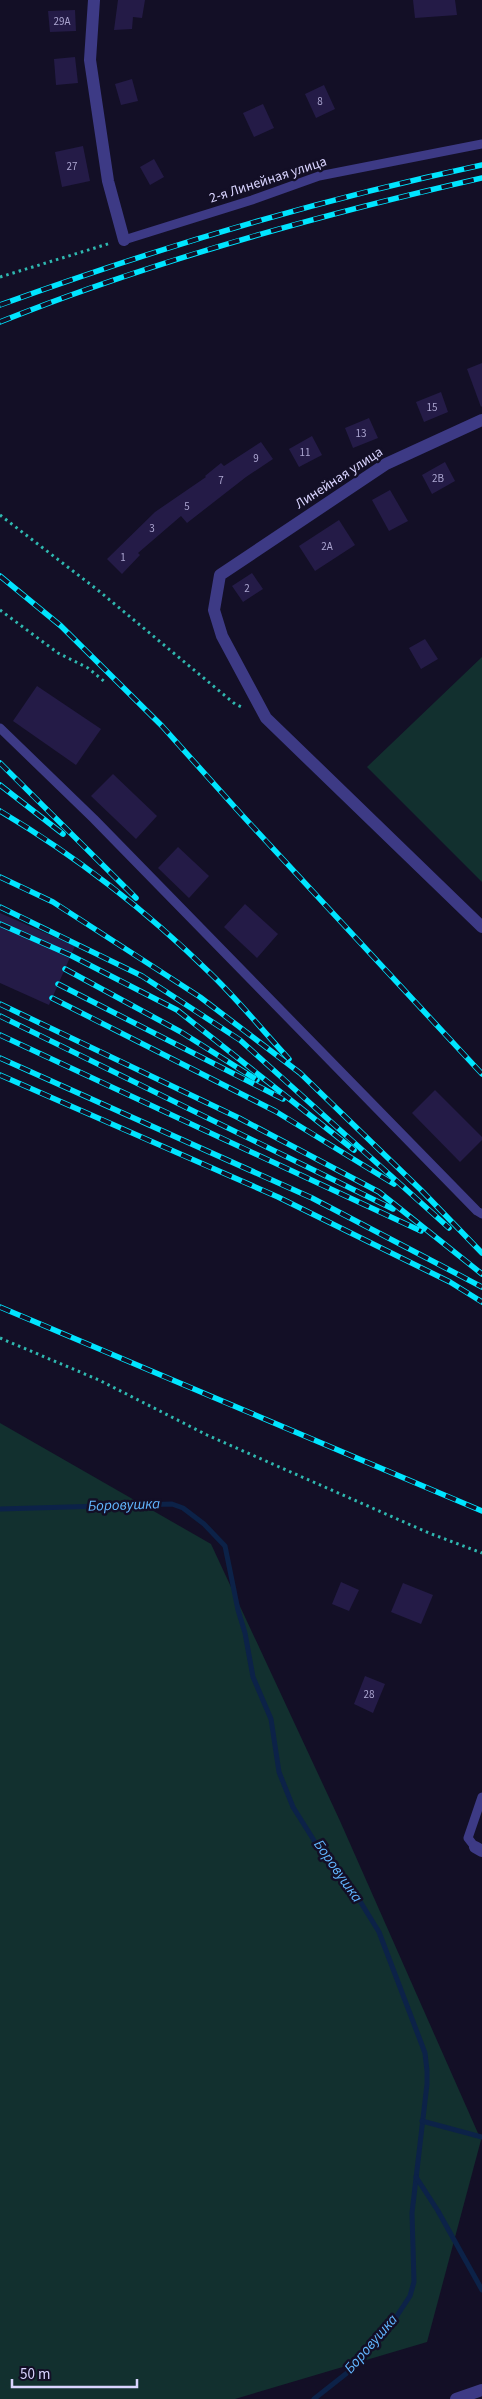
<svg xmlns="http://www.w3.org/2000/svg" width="482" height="2399" viewBox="0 0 482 2399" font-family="'Source Sans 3',sans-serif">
<rect width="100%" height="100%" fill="#130f26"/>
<g fill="#12302f">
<polygon points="482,657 482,882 367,767"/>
<polygon points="0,1423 211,1544 340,1821 481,2140 427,2342 235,2399 0,2399"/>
</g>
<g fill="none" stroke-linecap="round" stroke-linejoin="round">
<g stroke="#0c2248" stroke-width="5">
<polyline points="0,1509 172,1504 183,1508 204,1524 225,1546 238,1610 245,1633 253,1677 271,1719 279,1772 293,1807 320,1850 347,1880 379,1932 425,2053 427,2071 427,2084 412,2213 414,2282 410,2296 387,2331 352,2369 314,2399"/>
<polyline points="422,2121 482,2137"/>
<polyline points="416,2177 438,2211 482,2290"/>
</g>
</g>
<g fill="#241b47">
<polygon points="118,0 145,0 142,18 133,17 132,29 114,30"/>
<polygon points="413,0 455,0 457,15 415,18"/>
<polygon points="75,10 76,31 50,32 48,11"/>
<polygon points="75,57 78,83 56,85 54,59"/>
<polygon points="132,79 138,101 121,105 115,84"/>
<polygon points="324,85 335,109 316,118 305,94"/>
<polygon points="263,104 274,128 254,137 243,113"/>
<polygon points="83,146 90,181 62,187 55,152"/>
<polygon points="154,159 164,177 150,185 140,167"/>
<polygon points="482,363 482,406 481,407 467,369"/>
<polygon points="441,392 448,412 424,422 416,402"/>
<polygon points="369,418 378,438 353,448 345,428"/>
<polygon points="312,436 322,455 299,467 289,449"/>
<polygon points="261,442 273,459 246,477 187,523 181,516 138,553 140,555 122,574 107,559 155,512 206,477 205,476 221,463 224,466"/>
<polygon points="445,462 455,481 432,494 422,475"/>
<polygon points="390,490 408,521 389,531 372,500"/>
<polygon points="339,520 355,545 315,571 299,546"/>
<polygon points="252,573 263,589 243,602 232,586"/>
<polygon points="425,639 438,659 421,669 409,648"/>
<polygon points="37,686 101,729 76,765 13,721"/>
<polygon points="113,774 157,816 136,839 91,796"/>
<polygon points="178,847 209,876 189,898 158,868"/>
<polygon points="245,904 278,934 257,958 224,927"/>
<polygon points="0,913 75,946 49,1005 0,983"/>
<polygon points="435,1090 482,1137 482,1140 460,1162 412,1113"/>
<polygon points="341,1582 359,1590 349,1611 332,1604"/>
<polygon points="403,1583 433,1595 421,1624 391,1612"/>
<polygon points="365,1676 385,1684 373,1713 354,1704"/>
</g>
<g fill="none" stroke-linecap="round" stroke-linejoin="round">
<g stroke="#2fb8b0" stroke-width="3" stroke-dasharray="2.5 4" stroke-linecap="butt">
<polyline points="0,277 111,243"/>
<polyline points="0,515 99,591 235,704 244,708"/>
<polyline points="0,610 58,653 88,668 105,682"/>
<polyline points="0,1338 99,1380 207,1435 429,1533 482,1553"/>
</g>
<g stroke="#3d3a85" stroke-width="9">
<polyline points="124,240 252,200 319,176 482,144"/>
<polyline points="0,728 94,819 477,1211 482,1214"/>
<polyline points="475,1847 468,1838 482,1797"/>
</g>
<g stroke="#3d3a85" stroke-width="12">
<polyline points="94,0 90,60 108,181 124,240"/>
<polyline points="482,420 386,464 220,575 214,610 222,636 266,718 482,927"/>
<polyline points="475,1847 482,1851"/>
<polyline points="456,2399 482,2390"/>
</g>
<defs>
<g id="rail">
<path d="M0 305C157 248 318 200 482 165"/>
<path d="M0 322C155 260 319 215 482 178"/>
<polyline points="0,576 61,626 162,726 241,814 482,1074"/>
<polyline points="0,763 136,898"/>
<polyline points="0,785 63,834"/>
<path d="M0 811C76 856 148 912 211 974 239 1001 263 1031 289 1059"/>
<polyline points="0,877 53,902 200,997 300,1073 421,1190 482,1253"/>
<polyline points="0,907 142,976 240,1040 449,1228"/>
<polyline points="0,924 70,955 177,1010 354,1150"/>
<polyline points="65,969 181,1032 257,1080"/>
<polyline points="58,984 283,1099"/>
<polyline points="52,998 275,1111 394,1184"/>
<polyline points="0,1004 239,1118 379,1192 482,1274"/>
<polyline points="0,1016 393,1209"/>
<polyline points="0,1035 421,1231"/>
<polyline points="0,1058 312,1198 482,1287"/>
<polyline points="0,1075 278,1197 450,1282 482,1302"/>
<polyline points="0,1307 482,1511"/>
</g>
</defs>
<use href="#rail" stroke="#00e5ff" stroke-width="5.5"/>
<use href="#rail" stroke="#130f26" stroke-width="4" stroke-dasharray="11" stroke-linecap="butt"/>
</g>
<g text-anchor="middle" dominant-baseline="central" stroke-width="5" stroke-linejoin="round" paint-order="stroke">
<g font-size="11" fill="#aca6d1">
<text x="62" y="21">29А</text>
<text x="320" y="101">8</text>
<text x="72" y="166">27</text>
<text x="432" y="407">15</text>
<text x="361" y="433">13</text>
<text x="305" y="452">11</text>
<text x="256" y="458">9</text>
<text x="438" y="478">2В</text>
<text x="221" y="480">7</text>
<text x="187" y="506">5</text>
<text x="152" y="528">3</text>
<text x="327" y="546">2А</text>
<text x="123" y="557">1</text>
<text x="247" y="588">2</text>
<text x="369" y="1694">28</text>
</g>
<g font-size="14" fill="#d9d4ff" stroke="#130f26">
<text transform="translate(268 180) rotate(-18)">2-я Линейная улица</text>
<text transform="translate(339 478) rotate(-33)">Линейная улица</text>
</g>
<g font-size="15" font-style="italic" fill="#62b6ff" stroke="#130f26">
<text transform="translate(124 1505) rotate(-2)">Боровушка</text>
<text transform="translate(338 1871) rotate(55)">Боровушка</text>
<text transform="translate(371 2344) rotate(-49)">Боровушка</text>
</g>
</g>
<path d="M12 2379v8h125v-8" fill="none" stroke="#d9d4ff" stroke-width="2.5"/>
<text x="20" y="2379" font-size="15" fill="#d9d4ff" stroke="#130f26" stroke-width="4" paint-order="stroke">50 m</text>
</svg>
